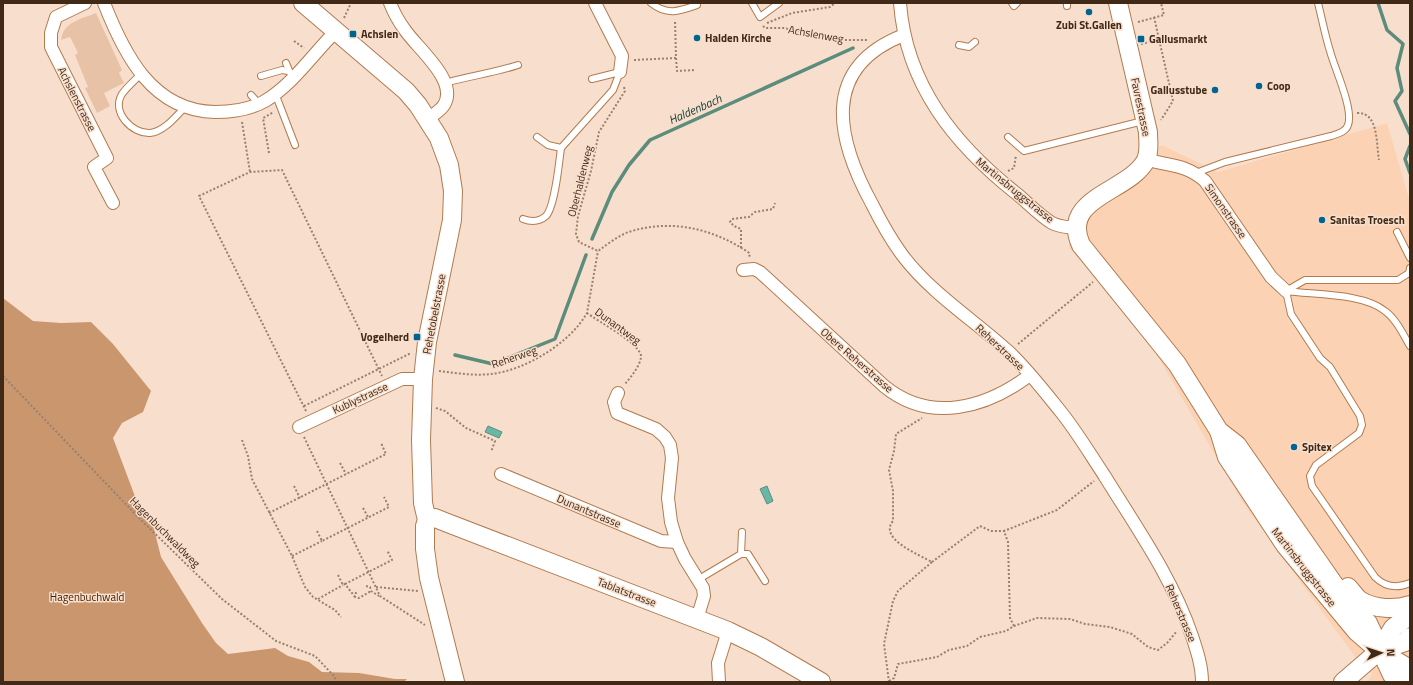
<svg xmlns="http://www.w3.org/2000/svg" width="1413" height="685" viewBox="0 0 1413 685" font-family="'Titillium Web',sans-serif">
<rect width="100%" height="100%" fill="#f8dfcd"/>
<polygon fill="#fbd3b4" points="1387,123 1410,202 1410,682 1367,682 1372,674 1361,665 1243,503 1140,326 1069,248 1077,202 1162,145 1218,172"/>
<path fill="#e8c2a7" d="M96 13 122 70 119 73 124 83 104 93 110 106 97 113 85 88 88 87 75 55 78 53 70 37 61 40C63 22 81 19 96 13Z"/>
<polygon fill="#ca966e" points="3,298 33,321 61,323 91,322 113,344 151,391 143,412 122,423 113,438 136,499 154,529 161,557 202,623 216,643 228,654 275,648 288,656 309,662 322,672 359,673 395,679 407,679 404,682 3,682"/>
<g fill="#68b7a7" stroke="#5c8c7c">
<polygon points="488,426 502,432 499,438 485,432"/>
<polygon points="767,486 773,501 767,504 760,489"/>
</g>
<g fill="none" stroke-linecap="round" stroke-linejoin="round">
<g stroke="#5c8c7c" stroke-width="3.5">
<polyline points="1378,3 1387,30 1403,44 1397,68 1402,91 1395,101 1410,134"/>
<polyline points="1410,146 1405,159 1410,173"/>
<polyline points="592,239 612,192 629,165 650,140 853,48"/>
<polyline points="455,355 493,364 555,339 586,255"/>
</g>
<defs>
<g id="lane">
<path d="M651 3C667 16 680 11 697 5"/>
<polyline points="752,3 760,17 779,3"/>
<polyline points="1012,3 1014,6 1017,3"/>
<polyline points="1067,3 1067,6"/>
<polyline points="959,45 969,47 975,42"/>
<polyline points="286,63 290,73"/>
<path d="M141 74C135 80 127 87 122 94 111 112 132 134 150 133 164 132 176 116 185 107"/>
<polyline points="261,76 282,70 288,71"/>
<polyline points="592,79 620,72"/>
<path d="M445 83C469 76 494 73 518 65"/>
<polyline points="275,93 295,145"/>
<polyline points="251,95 259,104"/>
<polyline points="537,137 548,145 561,148 613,90 620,72"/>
<polyline points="1008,137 1024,151 1143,121"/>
<path d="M1196 173 1225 162 1331 136C1337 134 1346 132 1348 125 1354 109 1334 67 1330 51 1325 35 1322 19 1318 3"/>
<path d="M523 219C531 222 539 222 546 216 555 206 559 163 561 148"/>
<polyline points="1397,232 1410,258"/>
<path d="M1286 291 1291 314 1320 358 1330 367 1360 416 1362 425 1359 433 1316 465 1310 476 1312 486 1375 577C1385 587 1396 589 1410 583"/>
<path d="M1286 291C1314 295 1363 293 1385 311 1396 319 1403 334 1410 346"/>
<polyline points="1286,291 1305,280 1398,280 1409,273 1410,268"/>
<polyline points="741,554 742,532"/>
<polyline points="699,579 741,554 748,554 765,581"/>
</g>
<g id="street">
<polyline points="85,3 56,17 51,33 51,47 107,158 94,167 113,203"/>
<path d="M104 3C124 54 152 111 215 112 233 112 249 110 265 101 293 84 313 54 336 31"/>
<path d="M390 3C394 13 399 22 405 30 417 48 459 81 444 105 441 110 433 115 428 119"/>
<polyline points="595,3 622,56 620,72"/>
<path d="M900 3C906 85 955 145 1017 194 1028 203 1040 216 1052 223 1059 227 1068 227 1076 228"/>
<path d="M904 35C819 68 837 140 872 204 881 222 891 240 903 256 932 294 974 320 1009 352 1028 370 1045 392 1061 412 1077 432 1090 454 1104 475 1136 527 1172 577 1192 636 1197 651 1202 666 1202 682"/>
<path d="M1146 159C1170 167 1184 163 1205 181L1271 277 1286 291"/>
<path d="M743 270 754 269 760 272 884 386C930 424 986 408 1030 375"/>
<polyline points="618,393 614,402 617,413 656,429 665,437 670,445 672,458 668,498 671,522 677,542 685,559 703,588 704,596 697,619"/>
<polyline points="299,427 402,379 423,379"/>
<polyline points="501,474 661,541 677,542"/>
<polyline points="719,682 718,663 728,631"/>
</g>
<g id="secondary">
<polyline points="303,3 406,91 418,105 439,138 449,165 453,191 452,220 427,342 423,379 421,440 423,503 427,520 425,526 425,549 429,578 455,682"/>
<path d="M1118 3 1148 132C1148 142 1150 151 1146 160 1130 192 1059 197 1081 245L1177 364 1219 431 1227 457 1285 545 1357 632 1379 651 1403 665 1410 673"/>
<polyline points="1219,431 1237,445 1338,590 1368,623 1392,675 1398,682"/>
<polyline points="427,520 435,518 445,522 728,631 761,647 821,682"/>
<path d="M1348 587C1352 591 1356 598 1361 601 1375 609 1395 610 1410 605"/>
<polyline points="1379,651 1393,628 1410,615"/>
<polyline points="1343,682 1379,651 1405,642 1410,637"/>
</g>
</defs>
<use href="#lane" stroke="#b27b4e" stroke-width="8"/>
<use href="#street" stroke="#b27b4e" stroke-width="14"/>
<use href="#secondary" stroke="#b27b4e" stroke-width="20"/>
<g stroke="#98806d" stroke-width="2" stroke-dasharray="2 2" stroke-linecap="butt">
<polyline points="1154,17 1173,101 1161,120"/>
<polyline points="344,18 351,3"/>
<polyline points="1138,22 1164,15 1161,3"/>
<polyline points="767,23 792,13 830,7 835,3"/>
<polyline points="763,26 765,28 784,28 840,40 868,40"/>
<polyline points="294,41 304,48"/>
<polyline points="1141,44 1165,38"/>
<polyline points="676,58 677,71 695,70"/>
<polyline points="634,60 676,58 675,20"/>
<path d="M624 87 625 91 599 132 591 171 578 216 576 234 579 242 598 251C608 244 620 234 632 231 673 219 713 229 748 252L750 254 749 257"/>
<path d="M1357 113C1379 112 1376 144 1379 160"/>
<polyline points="242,122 250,172"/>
<polyline points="269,153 263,118 274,112"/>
<polyline points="1008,171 1014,168 1016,155"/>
<polyline points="741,248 741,229 734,226 730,222 732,219 749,217 755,212 773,209 775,203"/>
<path d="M587 313C597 321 642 344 641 357 640 366 631 377 625 384"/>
<polyline points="1018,344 1093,282"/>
<path d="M439 371C456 373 474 376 491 374 526 370 570 343 587 313L598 251"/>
<polyline points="3,376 140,519 222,599 276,641 315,656 334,676 337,682"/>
<polyline points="304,406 411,353"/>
<polyline points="436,408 445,411 466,428 495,441 491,452"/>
<polyline points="306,411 199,196 250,172 282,170 382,376"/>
<polyline points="304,437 380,596 425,625"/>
<polyline points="242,440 248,456 252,479 292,556 305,587 313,597 335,610 341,617"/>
<polyline points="340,463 346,474"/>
<polyline points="294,486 300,498"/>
<polyline points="363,508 368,517"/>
<polyline points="269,513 386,454 381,443"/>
<polyline points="317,531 322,541 389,507 384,497"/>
<polyline points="292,556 322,541"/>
<polyline points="932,562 980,526 991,531 1004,531"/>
<polyline points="338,575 343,585 345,584 355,597"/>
<polyline points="345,584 392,560 387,550"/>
<polyline points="366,586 370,587 371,591 379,596"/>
<polyline points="376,587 418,591"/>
<polyline points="356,592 355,597 359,598 371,591"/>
<polyline points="318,599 343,585"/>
<polyline points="1014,626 1010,618 1008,542 1004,531 1057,510 1094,481"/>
<polyline points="889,681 894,678 898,664 937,657 949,650 967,646 980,637 1006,631 1014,626 1037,618 1070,619 1085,624 1110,627 1132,634 1148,647 1158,650 1167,643 1177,631"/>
<path d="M889 682 884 644 893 601 898 591 932 562C920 555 878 539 893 521V491L889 470 894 451 896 434 922 418"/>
</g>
<use href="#lane" stroke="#fff" stroke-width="6"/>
<use href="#street" stroke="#fff" stroke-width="12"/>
<use href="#secondary" stroke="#fff" stroke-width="18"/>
</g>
<g fill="#006493" stroke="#f8dfcd" stroke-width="1.5">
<circle cx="1089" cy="12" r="4"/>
<rect x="349" y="30" width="8" height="8" rx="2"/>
<circle cx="697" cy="38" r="4"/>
<rect x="1137" y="35" width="8" height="8" rx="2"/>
<circle cx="1259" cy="86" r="4"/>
<circle cx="1215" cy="90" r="4"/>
<circle cx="1322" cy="220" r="4"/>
<rect x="413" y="333" width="8" height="8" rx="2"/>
<circle cx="1294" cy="447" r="4"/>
</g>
<g text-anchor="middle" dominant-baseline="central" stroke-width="3" stroke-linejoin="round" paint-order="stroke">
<g font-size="11" font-weight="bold" fill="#402916" stroke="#f8dfcd" text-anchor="start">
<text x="1089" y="25" text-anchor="middle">Zubi St.Gallen</text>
<text x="361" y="34">Achslen</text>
<text x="705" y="38">Halden Kirche</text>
<text x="1149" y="39">Gallusmarkt</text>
<text x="1267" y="86">Coop</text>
<text x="1207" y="90" text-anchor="end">Gallusstube</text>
<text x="1330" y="220">Sanitas Troesch</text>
<text x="409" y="337" text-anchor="end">Vogelherd</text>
<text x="1302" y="447">Spitex</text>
</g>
<g font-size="11" fill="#402916" stroke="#f8dfcd">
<text transform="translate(816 34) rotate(10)">Achslenweg</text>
<text transform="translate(77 99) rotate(63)">Achslenstrasse</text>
<text transform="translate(1141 107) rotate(78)">Favrestrasse</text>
<text transform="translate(580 181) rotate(-76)">Oberhaldenweg</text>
<text transform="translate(1015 190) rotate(39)">Martinsbruggstrasse</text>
<text transform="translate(1226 211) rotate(55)">Simonstrasse</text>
<text transform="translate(434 314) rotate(-79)">Rehetobelstrasse</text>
<text transform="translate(618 326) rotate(36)">Dunantweg</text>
<text transform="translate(1000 347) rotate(43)">Reherstrasse</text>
<text transform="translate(514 357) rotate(-19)">Reherweg</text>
<text transform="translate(857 360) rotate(41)">Obere Reherstrasse</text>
<text transform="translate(360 398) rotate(-25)">Kublystrasse</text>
<text transform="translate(589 511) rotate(23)">Dunantstrasse</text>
<text transform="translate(165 532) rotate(45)">Hagenbuchwaldweg</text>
<text transform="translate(1304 567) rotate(52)">Martinsbruggstrasse</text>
<text transform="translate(627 592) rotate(21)">Tablatstrasse</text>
<text transform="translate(1181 613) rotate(67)">Reherstrasse</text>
</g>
<g font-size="11" fill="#432201" stroke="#f8dfcd">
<text x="87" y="597">Hagenbuchwald</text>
</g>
<g font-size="12" font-style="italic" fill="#143a33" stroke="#f8dfcd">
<text transform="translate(695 109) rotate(-24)">Haldenbach</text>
</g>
</g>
<rect width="1413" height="685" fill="none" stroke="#402916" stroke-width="8"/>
<g transform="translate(1381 653) rotate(87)" stroke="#f8dfcd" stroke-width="3" paint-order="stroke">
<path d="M0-3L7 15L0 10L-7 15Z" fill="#402916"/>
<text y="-6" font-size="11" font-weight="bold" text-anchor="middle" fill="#402916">N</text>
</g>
</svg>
